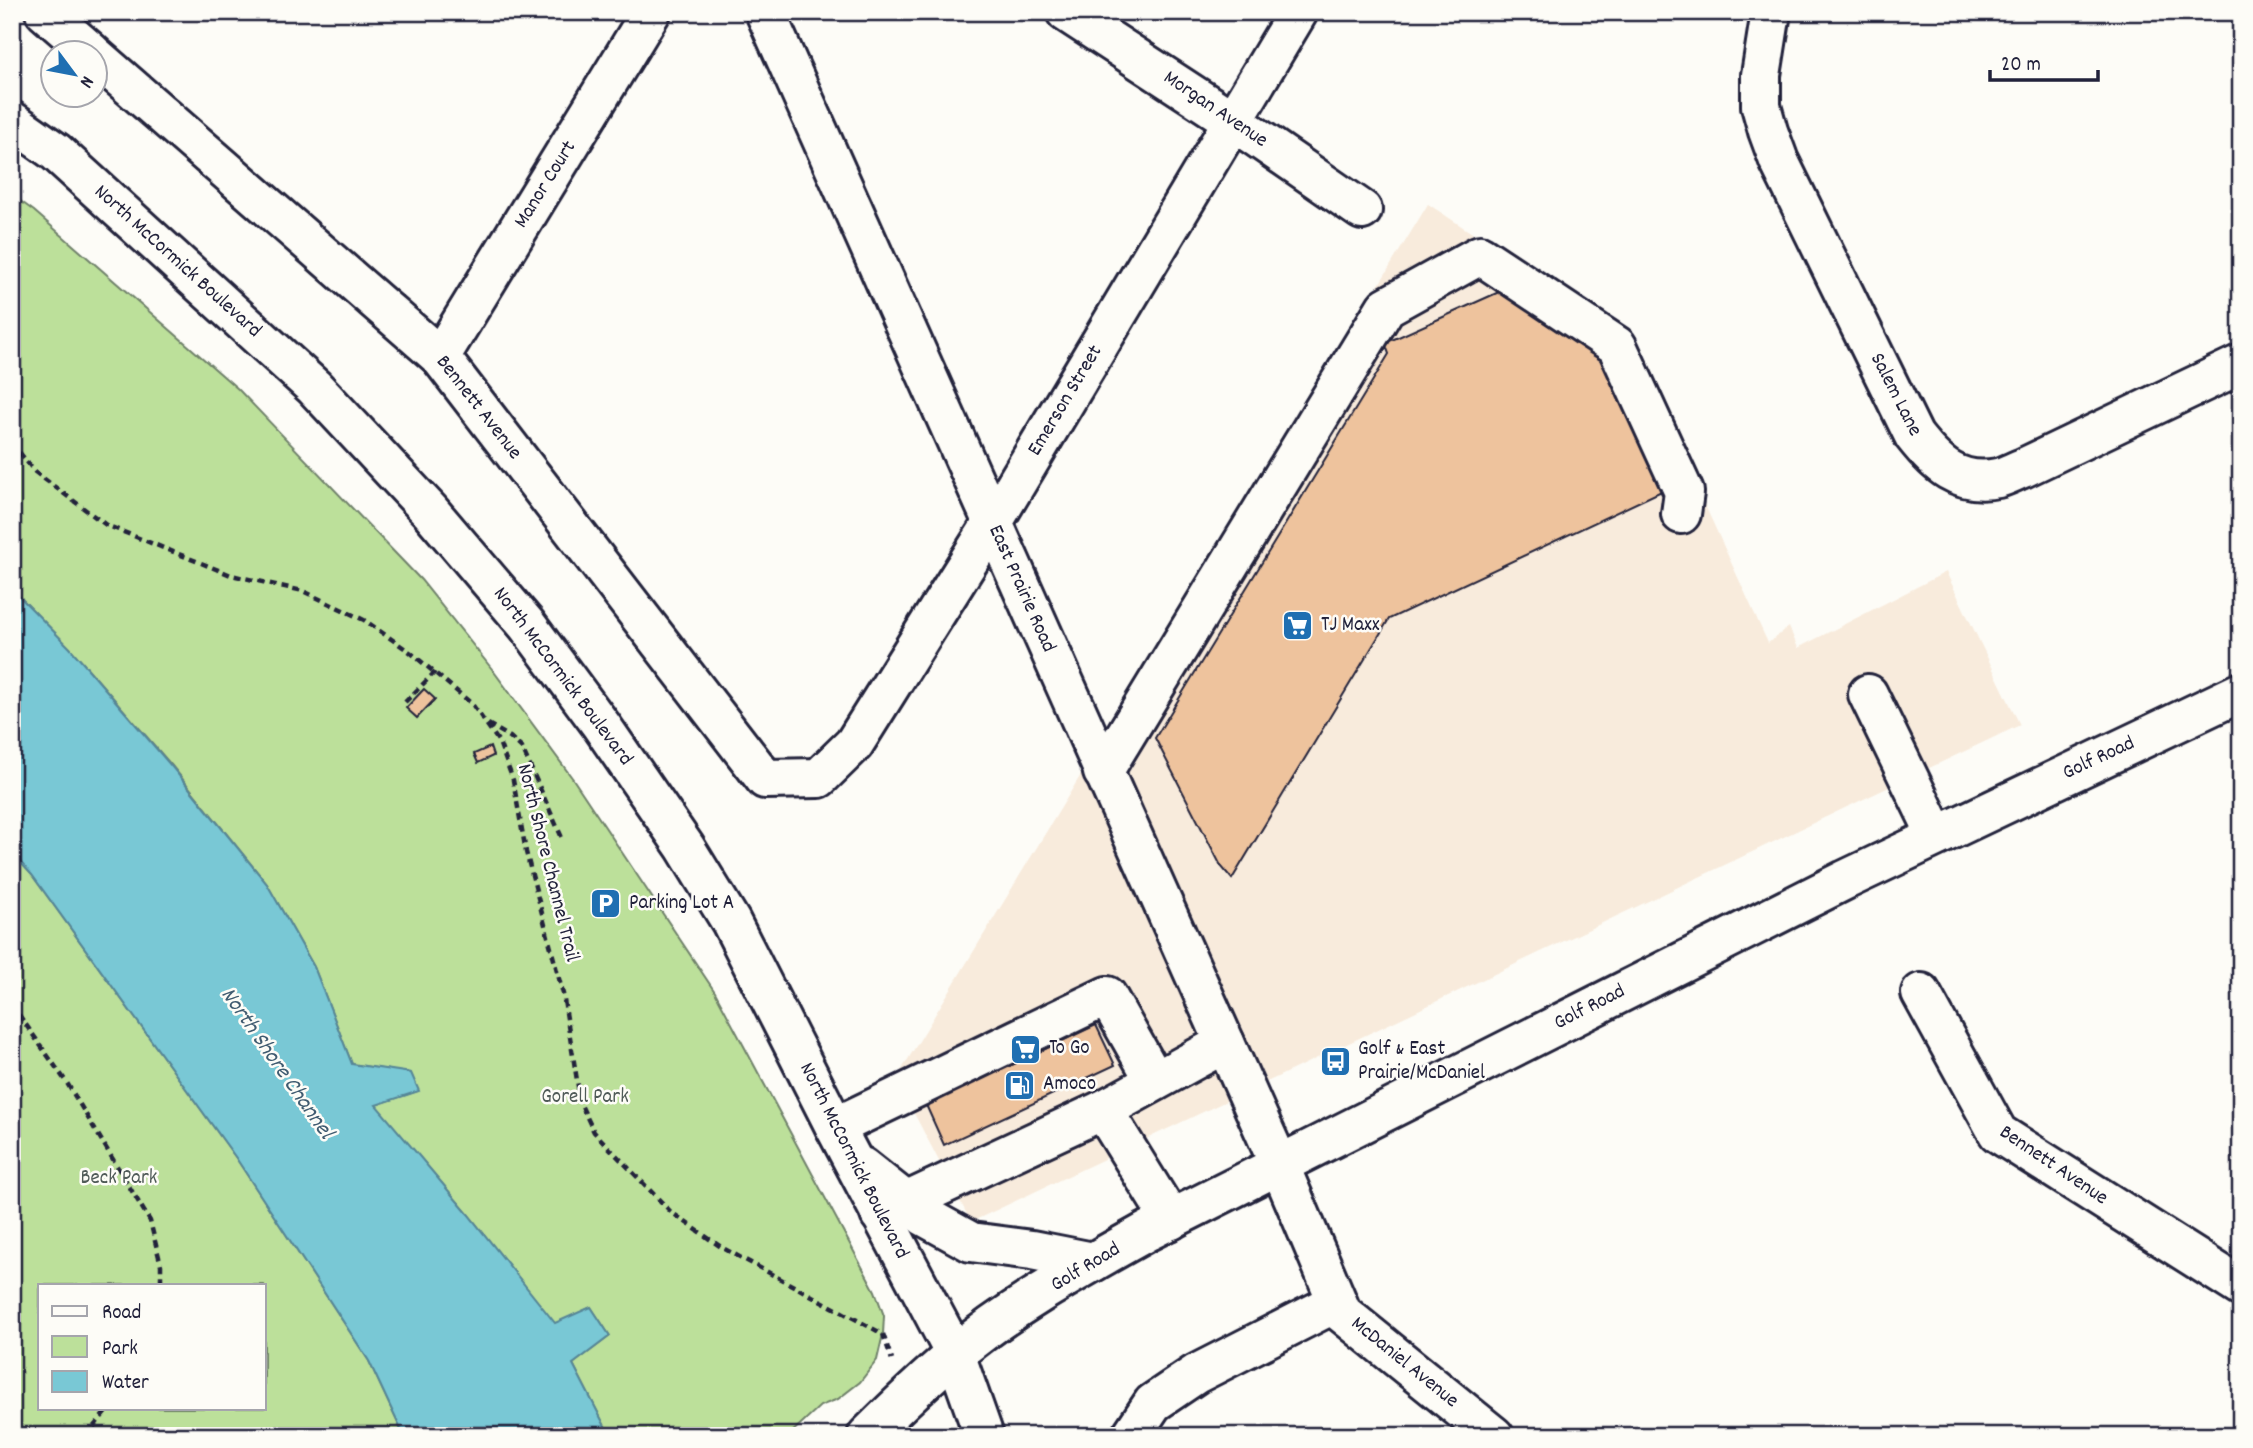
<svg xmlns="http://www.w3.org/2000/svg" width="2253" height="1448" viewBox="0 0 2253 1448" font-family="Dekko,sans-serif">
<rect width="100%" height="100%" fill="#fdfcf7"/>
<filter id="ink" filterUnits="userSpaceOnUse"><feTurbulence type="fractalNoise" baseFrequency=".0143" numOctaves="2"/><feDisplacementMap in="SourceGraphic" scale="14" xChannelSelector="R" yChannelSelector="G"/><feConvolveMatrix kernelMatrix="1 2 1 2 8 2 1 2 1" color-interpolation-filters="sRGB"/></filter>
<g filter="url(#ink)">
<polygon fill="#f8ebdc" points="1428,204 1627,335 1768,643 1789,627 1798,648 1946,572 2020,725 971,1222 896,1079"/>
<g fill="#bce09a" stroke="#6f816a" stroke-width="2" fill-rule="evenodd">
<polygon points="12,195 34,211 238,389 421,580 492,669 573,779 715,992 875,1291 884,1316 883,1334 877,1360 860,1382 838,1399 820,1406 788,1436 610,1436 573,1364 610,1336 591,1307 555,1324 468,1214 375,1105 418,1091 411,1074 352,1064 314,967 267,884 172,766 70,648 12,589"/>
<path d="M12 853 32 875 236 1158 369 1361 404 1436H12ZM40 1285H264V1408H40Z"/>
</g>
<polygon fill="#79c8d5" stroke="#568697" stroke-width="2" points="12,589 70,648 172,767 267,884 314,967 352,1064 411,1073 419,1091 376,1105 468,1214 555,1323 591,1307 610,1336 573,1364 610,1436 404,1436 369,1361 236,1158 32,875 12,853"/>
<g fill="#eec39d" stroke="#22223b" stroke-width="2">
<polygon points="1508,288 1604,353 1666,489 1389,619 1232,879 1221,866 1155,738 1389,354 1385,343"/>
<polygon points="424,689 435,699 417,718 406,708"/>
<polygon points="490,747 493,756 478,763 474,754"/>
<polygon points="1096,1025 1115,1065 944,1145 926,1105"/>
</g>
<g fill="none" stroke-linecap="round" stroke-linejoin="round">
<defs>
<g id="minor">
<polyline points="45,12 91,52"/>
<polyline points="765,12 1279,1164 1342,1313 1494,1436"/>
<polyline points="1066,12 1233,121 1362,210"/>
<path d="M1771 12 1761 75V106L1768 131 1779 161 1914 436C1936 464 1958 486 1998 478 2006 476 2015 471 2023 468L2241 364"/>
<polyline points="94,55 440,357 765,779 819,778 854,744 992,524 1298,12"/>
<polyline points="440,357 651,12"/>
<polyline points="1868,694 1937,836"/>
<polyline points="1103,772 1386,307 1480,255 1617,346 1684,492 1681,514"/>
<polyline points="1921,993 1998,1133 2241,1287"/>
<polyline points="1103,1110 1225,1043"/>
<polyline points="835,1127 1107,996 1155,1081"/>
<polyline points="880,1214 1103,1110 1171,1220"/>
<polyline points="1131,1436 1153,1403 1196,1374 1337,1302"/>
</g>
<g id="major">
<polyline points="12,121 56,152 314,387 430,511 527,625 601,725 685,847 731,922 835,1127 955,1354 984,1436"/>
<polyline points="862,1167 924,1216 971,1242 1032,1250 1093,1262"/>
<path d="M867 1436C895 1408 923 1381 954 1355 1012 1306 1082 1268 1148 1231L1845 880 2241 692"/>
</g>
</defs>
<use href="#minor" stroke="#22223b" stroke-width="44"/>
<use href="#major" stroke="#22223b" stroke-width="44"/>
<g stroke="#22223b" stroke-width="4.5" stroke-dasharray="7 5" stroke-linecap="butt">
<polyline points="12,443 35,472 106,525 231,575 303,591 364,620 410,652 472,704 499,742 513,780 526,852 563,994 581,1105 594,1132 671,1212 721,1247 883,1334 892,1360"/>
<polyline points="405,702 435,672"/>
<polyline points="488,724 510,737 522,748 563,840"/>
<polyline points="12,1005 67,1083 150,1221 161,1265 161,1285"/>
<polyline points="86,1436 109,1408"/>
</g>
<use href="#minor" stroke="#fdfcf7" stroke-width="38"/>
<use href="#major" stroke="#fdfcf7" stroke-width="38"/>
</g>
</g>
<defs>
<symbol id="supermarket-square" viewBox="-11 -11 22 22"><rect x="-9" y="-9" width="18" height="18" rx="4" fill="#1f6fb2" stroke="#fdfcf7"/><path d="M-6-5.5h2.5l.6 2H6L4.5 2H-2.5L-4.4-4H-6ZM-1.5 3.2a1.3 1.3 0 1 0 .1 0ZM3 3.2a1.3 1.3 0 1 0 .1 0Z" fill="#fff"/></symbol>
<symbol id="parking-square" viewBox="-11 -11 22 22"><rect x="-9" y="-9" width="18" height="18" rx="4" fill="#1f6fb2" stroke="#fdfcf7"/><path d="M-3.5-5.5H1a3.5 3.5 0 0 1 0 7H-1V5.5H-3.5ZM-1-3.4V-.6H.8a1.4 1.4 0 0 0 0-2.8Z" fill="#fff"/></symbol>
<symbol id="bus-square" viewBox="-11 -11 22 22"><rect x="-9" y="-9" width="18" height="18" rx="4" fill="#1f6fb2" stroke="#fdfcf7"/><path d="M-5-6H5V4H4V6H2V4H-2V6H-4V4H-5ZM-3.5-4V0h7V-4ZM-3.5 1.2v1.5H-2V1.2ZM2 1.2v1.5H3.5V1.2Z" fill="#fff"/></symbol>
<symbol id="fuel-square" viewBox="-11 -11 22 22"><rect x="-9" y="-9" width="18" height="18" rx="4" fill="#1f6fb2" stroke="#fdfcf7"/><path d="M-5.5-6h7V0h2V4h1.3V-2.5L3-4.5l.8-.8L6-3V5H2.5V1h-1V6h-7ZM-4.2-4.7v3.2H.2V-4.7Z" fill="#fff"/></symbol>
</defs>
<g fill-rule="evenodd">
<use href="#supermarket-square" x="1280" y="608" width="35" height="35"/>
<use href="#parking-square" x="588" y="886" width="35" height="35"/>
<use href="#supermarket-square" x="1008" y="1032" width="35" height="35"/>
<use href="#bus-square" x="1318" y="1044" width="35" height="35"/>
<use href="#fuel-square" x="1002" y="1068" width="35" height="35"/>
</g>
<g text-anchor="middle" dominant-baseline="central" stroke-width="5" stroke-linejoin="round" paint-order="stroke">
<g font-size="21" fill="#22223b" stroke="#fdfcf7">
<text transform="translate(1215 110) rotate(34)">Morgan Avenue</text>
<text transform="translate(546 185) rotate(-58)">Manor Court</text>
<text transform="translate(177 262) rotate(42)">North McCormick Boulevard</text>
<text transform="translate(1895 395) rotate(63)">Salem Lane</text>
<text transform="translate(1066 401) rotate(-59)">Emerson Street</text>
<text transform="translate(478 408) rotate(52)">Bennett Avenue</text>
<text transform="translate(1021 589) rotate(66)">East Prairie Road</text>
<text transform="translate(562 677) rotate(53)">North McCormick Boulevard</text>
<text transform="translate(2099 759) rotate(-25)">Golf Road</text>
<text transform="translate(547 863) rotate(76)">North Shore Channel Trail</text>
<text transform="translate(1590 1008) rotate(-27)">Golf Road</text>
<text transform="translate(853 1161) rotate(63)">North McCormick Boulevard</text>
<text transform="translate(2053 1166) rotate(34)">Bennett Avenue</text>
<text transform="translate(1086 1268) rotate(-31)">Golf Road</text>
<text transform="translate(1404 1363) rotate(39)">McDaniel Avenue</text>
</g>
<g font-size="21" fill="#22223b" stroke="#fdfcf7" text-anchor="start">
<text x="1321" y="626">TJ Maxx</text>
<text x="629" y="904">Parking Lot A</text>
<text x="1049" y="1049">To Go</text>
<text x="1358" y="1050">Golf &amp; East<tspan x="1358" dy="24">Prairie/McDaniel</tspan></text>
<text x="1043" y="1085">Amoco</text>
</g>
<g font-size="21" fill="#505b58" stroke="#fdfcf7">
<text x="585" y="1098">Gorell Park</text>
<text x="119" y="1179">Beck Park</text>
</g>
<g font-size="23" font-style="italic" fill="#405c71" stroke="#fdfcf7">
<text transform="translate(276 1064) rotate(55)">North Shore Channel</text>
</g>
</g>
<rect width="2253" height="1448" fill="none" stroke="#fdfcf7" stroke-width="42"/>
<rect x="21" y="21" width="2211" height="1406" fill="none" stroke="#22223b" stroke-width="2.5" filter="url(#ink)"/>
<rect x="38" y="1284" width="228" height="126" fill="#fdfcf7" stroke="#a5a5ac" stroke-width="2"/>
<rect x="52" y="1306" width="35" height="10" fill="#fdfcf7" stroke="#a5a5ac" stroke-width="2"/>
<text x="102" y="1318" font-size="21" fill="#22223b">Road</text>
<rect x="52" y="1336" width="35" height="21" fill="#bce09a" stroke="#a5a5ac" stroke-width="2"/>
<text x="102" y="1354" font-size="21" fill="#22223b">Park</text>
<rect x="52" y="1371" width="35" height="21" fill="#79c8d5" stroke="#a5a5ac" stroke-width="2"/>
<text x="102" y="1388" font-size="21" fill="#22223b">Water</text>
<g transform="translate(74 74) rotate(122)"><circle r="33" fill="#fdfcf7" stroke="#a5a5ac" stroke-width="2"/>
<path d="M0-5L12 26L0 18L-12 26Z" fill="#1f6fb2"/>
<text y="-10" font-size="19" font-weight="bold" text-anchor="middle" fill="#22223b">N</text>
</g>
<path d="M1990 70v10h108v-10" fill="none" stroke="#22223b" stroke-width="3.5"/>
<text x="2001" y="70" font-size="21" fill="#22223b" stroke="#fdfcf7" stroke-width="5" paint-order="stroke">20 m</text>
</svg>
